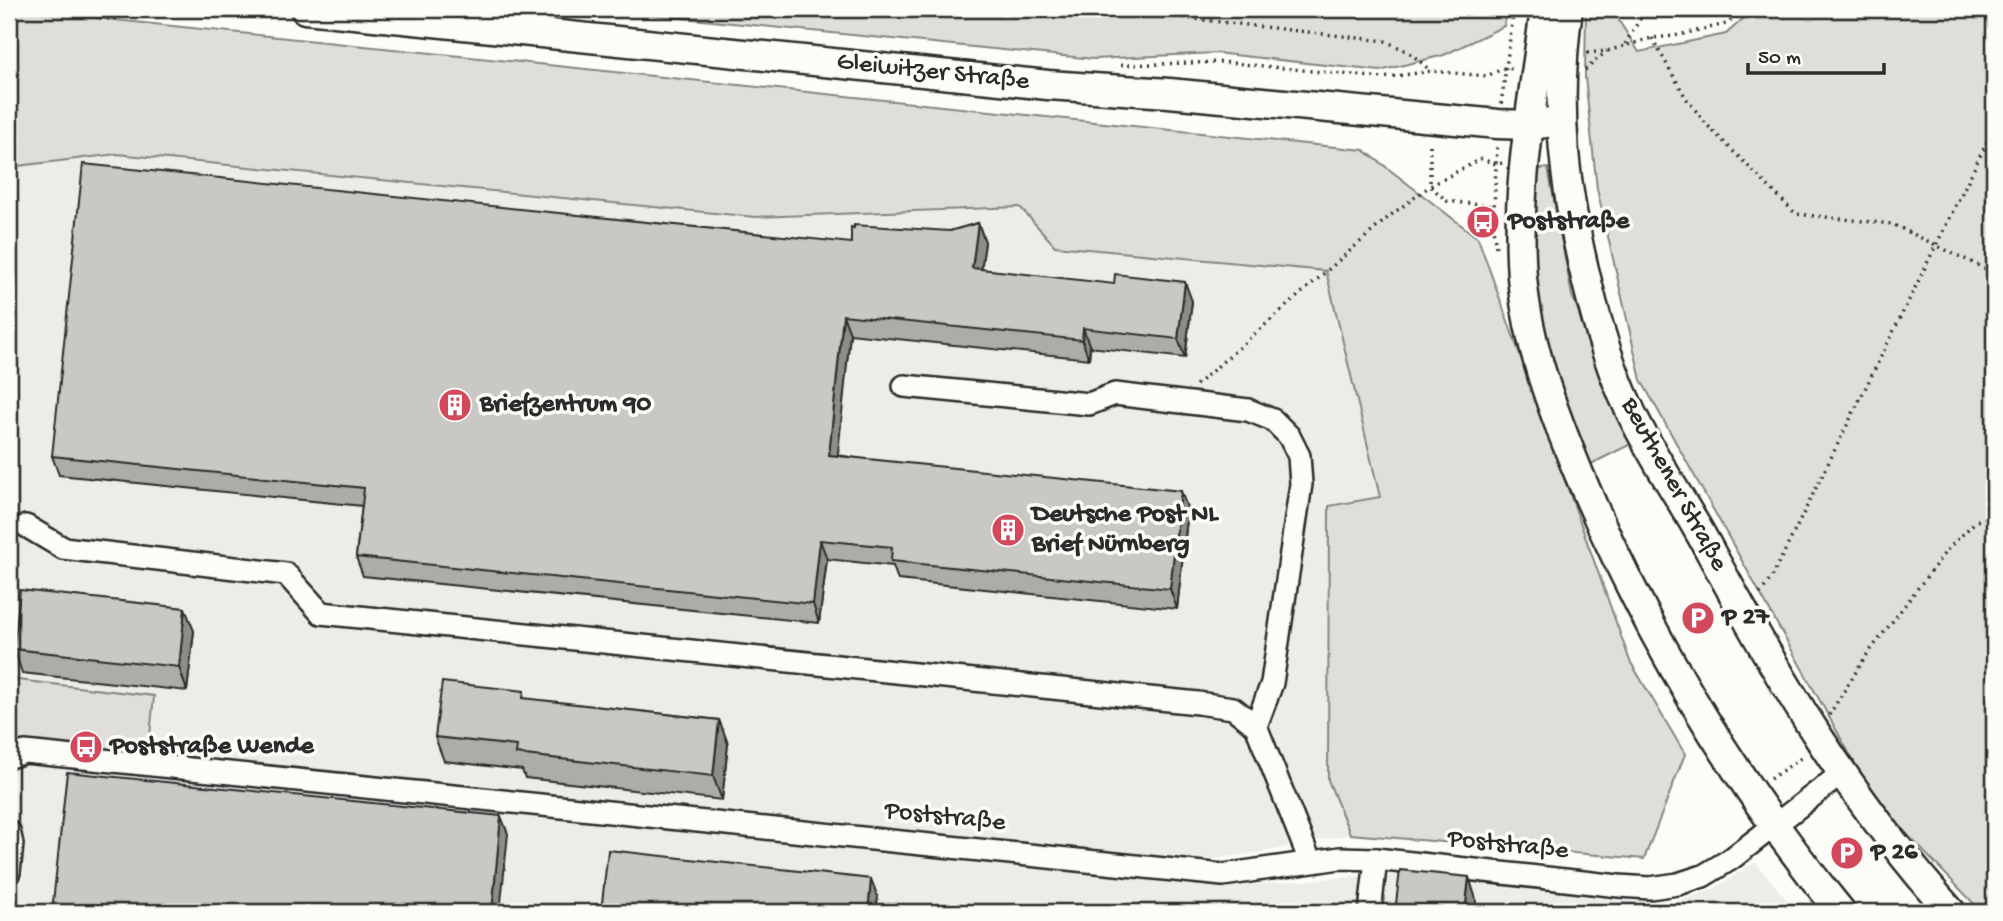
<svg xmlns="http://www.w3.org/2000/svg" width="2003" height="921" viewBox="0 0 2003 921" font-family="'Gochi Hand',sans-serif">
<rect width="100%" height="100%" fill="#fdfcf7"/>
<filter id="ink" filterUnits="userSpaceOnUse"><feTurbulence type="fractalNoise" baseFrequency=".0143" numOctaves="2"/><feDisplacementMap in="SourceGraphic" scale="14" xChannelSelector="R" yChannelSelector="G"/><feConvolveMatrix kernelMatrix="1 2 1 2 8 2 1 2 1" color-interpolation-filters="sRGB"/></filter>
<g filter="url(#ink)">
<g fill="#edece8">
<polygon points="117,154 755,217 1020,207 1056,246 1327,271 1380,497 1330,506 1328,780 1350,834 1263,852 1205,860 148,755 154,696 9,679 9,167"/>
<polygon points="9,754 48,767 1226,887 1384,874 1665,905 1712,890 1755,862 1797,912 9,912"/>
</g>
<g fill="#dfdeda" stroke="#858482" stroke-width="2">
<polygon points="9,9 1364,150 1478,238 1630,661 1685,754 1644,859 1350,834 1328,780 1329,506 1380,497 1326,271 1055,246 1020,207 755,217 117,154 9,167"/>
<polygon points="592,9 1021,9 1104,17 1119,9 1506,9 1504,26 1444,55 1380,71 1215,53 1094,59"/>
<polygon points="1586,9 1629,9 1619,21 1639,52 1726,34 1754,9 1994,9 1994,912 1982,912 1877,803 1641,380 1597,189 1585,77"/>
<polygon points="1548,168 1572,296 1637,441 1587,466 1551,368 1534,300 1533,170"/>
<polygon points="9,679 154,696 148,755 9,742"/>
</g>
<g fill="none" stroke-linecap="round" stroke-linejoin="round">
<defs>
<g id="minor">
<polyline points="904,386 1089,404 1115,394 1248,410 1273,420 1289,436 1299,456 1301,484 1272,683 1256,726"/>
<polyline points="26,526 63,548 286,574 321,613 1198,703 1233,708 1256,726 1310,861"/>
<polyline points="9,757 25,752 1223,875 1340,858 1376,859 1619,886 1650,888 1678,884 1703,876 1731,859 1841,774"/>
<polyline points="9,831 12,844 9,872"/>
<polyline points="1370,912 1376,859"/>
</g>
<g id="major">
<polyline points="305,9 1048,85 1169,93 1498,124 1530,125 1560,121"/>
<path d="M1545 9C1534 97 1515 187 1522 277 1528 346 1553 411 1579 474 1645 631 1733 780 1841 912"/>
<path d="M1568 9C1554 107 1564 190 1588 286 1598 327 1610 368 1628 406 1651 457 1685 503 1711 553 1781 683 1852 801 1951 912"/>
</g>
</defs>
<use href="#minor" stroke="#2b2b2b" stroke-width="26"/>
<use href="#major" stroke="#2b2b2b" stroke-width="33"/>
<g stroke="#2b2b2b" stroke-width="3.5" stroke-dasharray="2 5" stroke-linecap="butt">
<polyline points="1071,9 1186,18 1385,41 1409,52 1431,71"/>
<polyline points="100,18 114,19 115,9"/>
<polyline points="1652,38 1686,98 1706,124 1796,214 1892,224 1994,273"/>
<polyline points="1625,44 1646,9"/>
<polyline points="1587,53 1607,51 1652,38 1674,36 1726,24 1744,9"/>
<polyline points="1121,65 1222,62 1383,78 1431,71 1487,76 1504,68 1516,69"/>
<polyline points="1585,70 1607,51"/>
<polyline points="1501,104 1514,9"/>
<polyline points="1430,145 1430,186 1447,201 1493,206"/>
<polyline points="1496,247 1493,229 1497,146"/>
<polyline points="1196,385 1391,215 1430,186 1481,159 1496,164 1503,163"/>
<polyline points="1760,594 1772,577 1994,128"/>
<polyline points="1829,715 1866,656 1947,550 1976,521 1994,516"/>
<polyline points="1770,779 1804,756"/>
</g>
<use href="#minor" stroke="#fdfcf7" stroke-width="21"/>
<use href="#major" stroke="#fdfcf7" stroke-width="28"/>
</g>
<g fill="#adaca9" stroke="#2b2b2b" stroke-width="2">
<polygon points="978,223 985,242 981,269 1192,301 1185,358 1090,347 1089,359 850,334 837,455 1188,510 1177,609 898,580 893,566 827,559 819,623 363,576 356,557 362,506 59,475 52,456 851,243 950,231"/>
<polygon points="194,631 187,691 22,673 14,649"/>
<polygon points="526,699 719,720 728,744 722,800 525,778 522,770 444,761 435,737"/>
</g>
<g fill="#8d8c89" stroke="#2b2b2b" stroke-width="2">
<polygon points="978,223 985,242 979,287 972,268"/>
<polygon points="1185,282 1192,301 1185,358 1178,339"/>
<polygon points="843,315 850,334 836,474 829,455"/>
<polygon points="1083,328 1090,347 1089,359 1082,340"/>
<polygon points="1181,491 1188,510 1177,609 1170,589"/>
<polygon points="820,540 827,559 819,623 813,604"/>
<polygon points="185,608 194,631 187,691 179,667"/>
<polygon points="719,720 728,744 722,800 713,776"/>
<polygon points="501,816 508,834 500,912 492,912"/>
<polygon points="1469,877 1476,899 1475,912 1465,912"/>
<polygon points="871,879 878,897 876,912 868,912"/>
</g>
<g fill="#c9c8c4" stroke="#2b2b2b" stroke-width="2">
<polygon points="83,164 851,243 851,227 854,228 854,225 950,231 978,223 972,268 1114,284 1115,274 1185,282 1178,339 1083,328 1082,340 843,315 829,455 1181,491 1170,589 891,561 892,547 820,540 813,604 356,557 364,488 52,456"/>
<polygon points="20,590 185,608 179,667 14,649"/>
<polygon points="442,682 524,691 523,698 719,720 713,776 516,754 517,746 435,737"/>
<polygon points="67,772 501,816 492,912 52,912"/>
<polygon points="608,850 871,879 868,912 601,912"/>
<polygon points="1400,870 1469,877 1465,912 1395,912"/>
</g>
</g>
<defs>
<symbol id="bus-disc" viewBox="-11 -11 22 22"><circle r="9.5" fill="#d1495b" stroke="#fdfcf7"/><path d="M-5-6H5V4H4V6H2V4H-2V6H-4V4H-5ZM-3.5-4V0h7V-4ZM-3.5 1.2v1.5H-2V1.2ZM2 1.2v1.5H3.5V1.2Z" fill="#fff"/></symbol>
<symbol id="building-disc" viewBox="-11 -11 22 22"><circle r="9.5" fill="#d1495b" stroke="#fdfcf7"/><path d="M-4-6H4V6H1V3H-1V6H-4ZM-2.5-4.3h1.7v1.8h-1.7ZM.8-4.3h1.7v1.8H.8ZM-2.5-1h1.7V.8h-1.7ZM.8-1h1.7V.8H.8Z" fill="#fff"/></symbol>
<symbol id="parking-disc" viewBox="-11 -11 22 22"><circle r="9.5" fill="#d1495b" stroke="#fdfcf7"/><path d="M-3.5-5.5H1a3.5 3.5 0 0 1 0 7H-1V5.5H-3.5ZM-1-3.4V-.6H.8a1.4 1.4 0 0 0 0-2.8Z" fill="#fff"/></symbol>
</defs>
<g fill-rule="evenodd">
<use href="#bus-disc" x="1464" y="203" width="38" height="38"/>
<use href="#building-disc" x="436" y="386" width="38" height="38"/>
<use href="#building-disc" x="989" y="511" width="38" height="38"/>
<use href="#parking-disc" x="1679" y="599" width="38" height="38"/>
<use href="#bus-disc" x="67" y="728" width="38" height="38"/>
<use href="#parking-disc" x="1828" y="834" width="38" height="38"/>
</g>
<g text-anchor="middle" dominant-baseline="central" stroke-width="7" stroke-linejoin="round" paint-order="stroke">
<g font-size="26" fill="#2b2b2b" stroke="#fdfcf7">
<text transform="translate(933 73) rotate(6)">Gleiwitzer Straße</text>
<text transform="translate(1673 485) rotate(61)">Beuthener Straße</text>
<text transform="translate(945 818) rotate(6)">Poststraße</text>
<text transform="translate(1508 846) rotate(6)">Poststraße</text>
</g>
<g font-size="26" font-weight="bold" fill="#2b2b2b" stroke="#fdfcf7" text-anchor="start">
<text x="1508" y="222">Poststraße</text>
<text x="480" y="405">Briefzentrum 90</text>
<text x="1032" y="515">Deutsche Post NL<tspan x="1032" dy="30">Brief Nürnberg</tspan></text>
<text x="1722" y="618">P 27</text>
<text x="110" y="747">Poststraße Wende</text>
<text x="1871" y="853">P 26</text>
</g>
</g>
<rect width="2003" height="921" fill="none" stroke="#fdfcf7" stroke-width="35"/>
<rect x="18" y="18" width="1968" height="886" fill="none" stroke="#2b2b2b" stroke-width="2.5" filter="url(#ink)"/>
<path d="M1748 63v10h136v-10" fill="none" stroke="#2b2b2b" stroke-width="3.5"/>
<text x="1758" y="63" font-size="21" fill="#2b2b2b" stroke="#fdfcf7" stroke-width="5" paint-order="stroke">50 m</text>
</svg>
